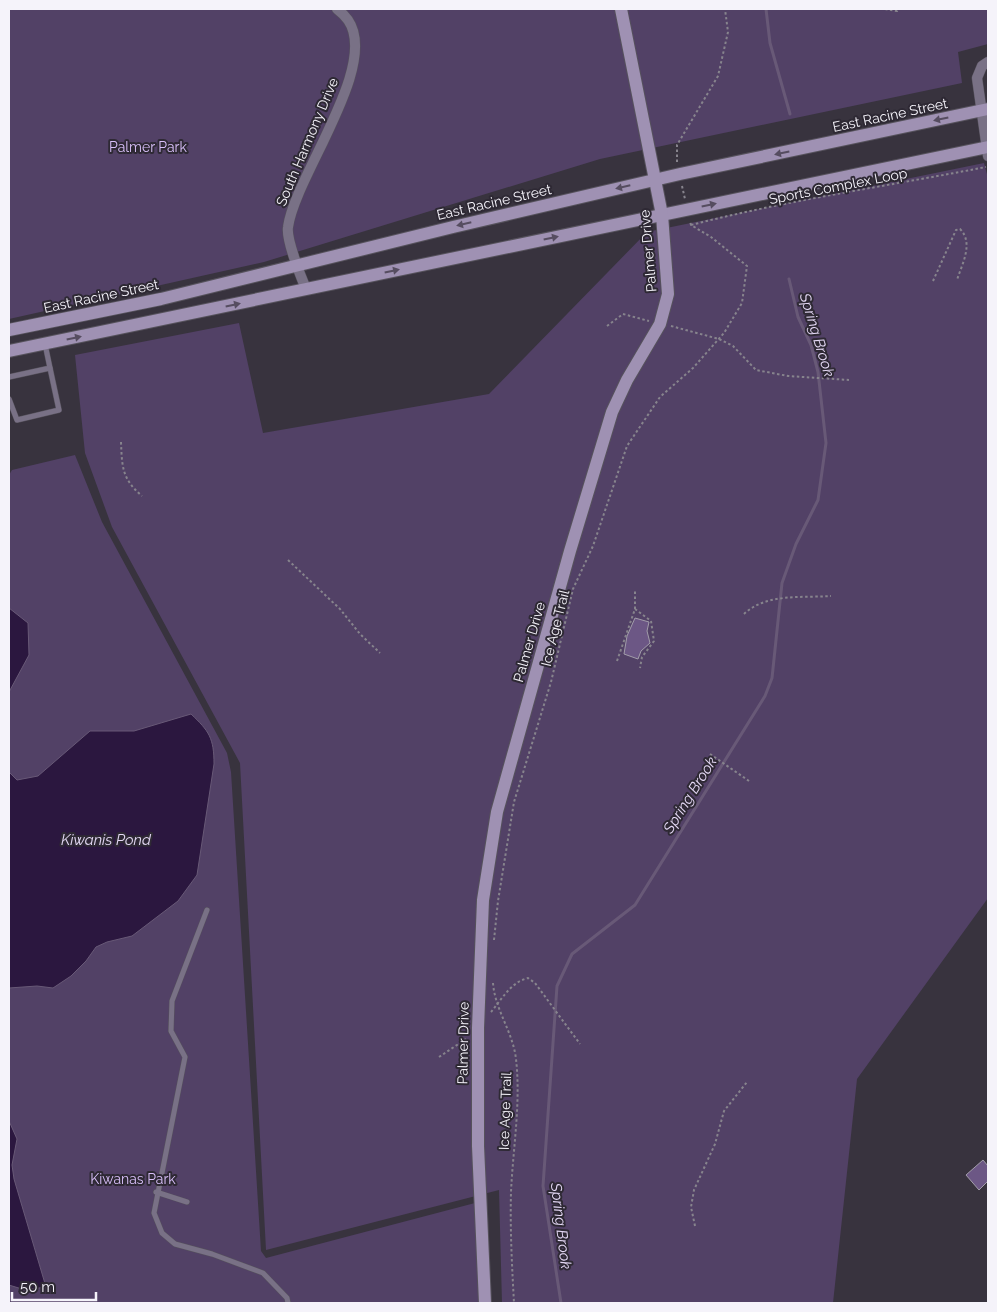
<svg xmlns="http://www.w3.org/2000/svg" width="997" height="1312" viewBox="0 0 997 1312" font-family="Raleway,sans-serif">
<rect width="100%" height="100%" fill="#38333e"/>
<g fill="#524166">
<polygon points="9,9 988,9 988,44 958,52 962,83 600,159 264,262 9,319"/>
<polygon points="984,163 988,178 988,898 857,1079 833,1303 502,1303 499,1190 266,1250 240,763 112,527 85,453 75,355 239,323 263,433 489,394 647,232"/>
<polygon points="75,455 102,522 227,753 231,772 261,1251 266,1258 475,1203 479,1303 9,1303 9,475 12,470"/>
</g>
<g fill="#2b173f" stroke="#685977">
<polygon points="9,608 28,623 29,655 9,692"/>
<path d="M191 714C209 731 214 738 214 764L197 875 178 901 132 936 107 942 96 947 86 961 71 976 53 988 37 986 9 988V772L17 780 38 776 90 731H134Z"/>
<polygon points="9,1121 17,1139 12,1165 14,1179 46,1287 25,1290 9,1285"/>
</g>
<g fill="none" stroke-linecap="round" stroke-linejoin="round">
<g stroke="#685977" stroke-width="3">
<polyline points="766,9 770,43 790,114"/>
<polyline points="561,1303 543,1186 557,986 572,954 635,905 765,696 772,678 782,583 796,544 818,500 826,443 818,372 811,345 798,317 789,279"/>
</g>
</g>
<g fill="#6c5785" stroke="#a29daa">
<polygon points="635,618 649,622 647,631 650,643 641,651 638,659 624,654 627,636"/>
<polygon points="983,1160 988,1166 988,1181 979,1190 966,1175"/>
</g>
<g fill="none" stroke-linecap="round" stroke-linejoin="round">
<defs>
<g id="lane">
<polyline points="9,377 50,368 45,344"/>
<polyline points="9,399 17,420 59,410 50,368"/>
<polyline points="207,910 172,1001 171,1031 185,1057 154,1213 162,1233 175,1244 212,1254 263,1273 287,1298 288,1303"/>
<polyline points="156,1192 187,1202"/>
</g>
<g id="street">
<polyline points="988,62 982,66 977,78 988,156"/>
<path d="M306 289C301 277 286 239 288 227 295 176 380 66 348 20 345 16 341 12 337 9"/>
</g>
<g id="secondary">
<polyline points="9,330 161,299 453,227 680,174 988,109"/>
<polyline points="9,351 988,147"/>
<polyline points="485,1303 478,1146 478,1028 483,900 497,812 570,551 612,412 627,380 660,324 668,294 662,215 621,9"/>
</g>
</defs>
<use href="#lane" stroke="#56525c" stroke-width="6"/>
<use href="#street" stroke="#56525c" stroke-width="11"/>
<use href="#secondary" stroke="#56525c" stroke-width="14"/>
<g stroke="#87848d" stroke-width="2" stroke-dasharray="2.5 2.5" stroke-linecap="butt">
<polyline points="885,9 897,11 897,9"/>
<polyline points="677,162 677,145 718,76 728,32 725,9"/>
<polyline points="682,186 685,199"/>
<path d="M691 225C788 200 888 186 986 167"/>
<path d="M933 281 956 230 960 229C974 243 962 264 957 280"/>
<polyline points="607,326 623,314 649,321"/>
<polyline points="671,326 719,339 733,346 756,370 788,376 849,380"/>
<path d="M121 442C122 467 122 479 142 496"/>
<polyline points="288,560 340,609 360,634 380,653"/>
<polyline points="635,609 651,621 654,641 642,657 640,668"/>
<path d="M744 614C766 593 802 598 831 596"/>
<polyline points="617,661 635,609 635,591"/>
<polyline points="710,754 749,781"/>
<polyline points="494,940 498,901 514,802 551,682 573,589 593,546 627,446 660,397 693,368 724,333 742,303 747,266 711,237 691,225 690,221"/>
<path d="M493 983C495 1010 513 1032 516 1059 521 1103 513 1148 511 1192 510 1230 512 1266 514 1303"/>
<path d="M491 1012C502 999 511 982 528 978L535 983 580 1044"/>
<polyline points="439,1057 466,1039"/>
<polyline points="695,1226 691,1207 694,1190 715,1144 724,1111 747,1082"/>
</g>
<use href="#lane" stroke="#797186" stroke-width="5"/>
<use href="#street" stroke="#797186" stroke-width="10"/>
<use href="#secondary" stroke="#9f91b3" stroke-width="12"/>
</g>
<defs><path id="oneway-solid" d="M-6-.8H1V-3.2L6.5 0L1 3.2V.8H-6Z" transform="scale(1.25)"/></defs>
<g fill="#564d60">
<use href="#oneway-solid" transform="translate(941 119) rotate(168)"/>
<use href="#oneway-solid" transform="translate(782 153) rotate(168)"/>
<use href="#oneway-solid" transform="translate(623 187) rotate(167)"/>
<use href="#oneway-solid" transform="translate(709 205) rotate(-12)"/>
<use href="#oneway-solid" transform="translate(464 224) rotate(167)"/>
<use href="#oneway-solid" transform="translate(551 238) rotate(-12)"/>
<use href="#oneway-solid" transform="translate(392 271) rotate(-12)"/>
<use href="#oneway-solid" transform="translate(233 305) rotate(-12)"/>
<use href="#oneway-solid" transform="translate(74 338) rotate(-12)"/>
</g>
<g text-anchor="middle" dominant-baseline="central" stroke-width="4" stroke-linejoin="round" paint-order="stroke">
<g font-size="14" fill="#f5f3fa" stroke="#2e2934">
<text transform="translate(890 115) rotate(-12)">East Racine Street</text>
<text transform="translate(307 142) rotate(-67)">South Harmony Drive</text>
<text transform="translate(838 186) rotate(-11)">Sports Complex Loop</text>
<text transform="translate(494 202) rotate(-13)">East Racine Street</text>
<text transform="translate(648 251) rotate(-95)">Palmer Drive</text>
<text transform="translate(101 296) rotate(-12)">East Racine Street</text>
<text transform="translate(555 628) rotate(-76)">Ice Age Trail</text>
<text transform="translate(529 642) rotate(-74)">Palmer Drive</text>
<text transform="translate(463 1043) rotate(-89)">Palmer Drive</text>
<text transform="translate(505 1111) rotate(-88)">Ice Age Trail</text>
</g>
<g font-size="14" fill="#d8bff9" stroke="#2e2934">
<text x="148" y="147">Palmer Park</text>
<text x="133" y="1179">Kiwanas Park</text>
</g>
<g font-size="15" font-style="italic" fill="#e5d9f6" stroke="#2e2934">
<text transform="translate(817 335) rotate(73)">Spring Brook</text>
<text transform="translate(690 795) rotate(-58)">Spring Brook</text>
<text x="106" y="840">Kiwanis Pond</text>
<text transform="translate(561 1226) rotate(83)">Spring Brook</text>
</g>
</g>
<rect width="997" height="1312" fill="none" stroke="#f5f3fa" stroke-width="20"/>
<path d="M12 1292v8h84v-8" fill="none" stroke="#f5f3fa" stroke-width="2.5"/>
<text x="20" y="1292" font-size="15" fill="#f5f3fa" stroke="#2e2934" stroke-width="4" paint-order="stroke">50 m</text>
</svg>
